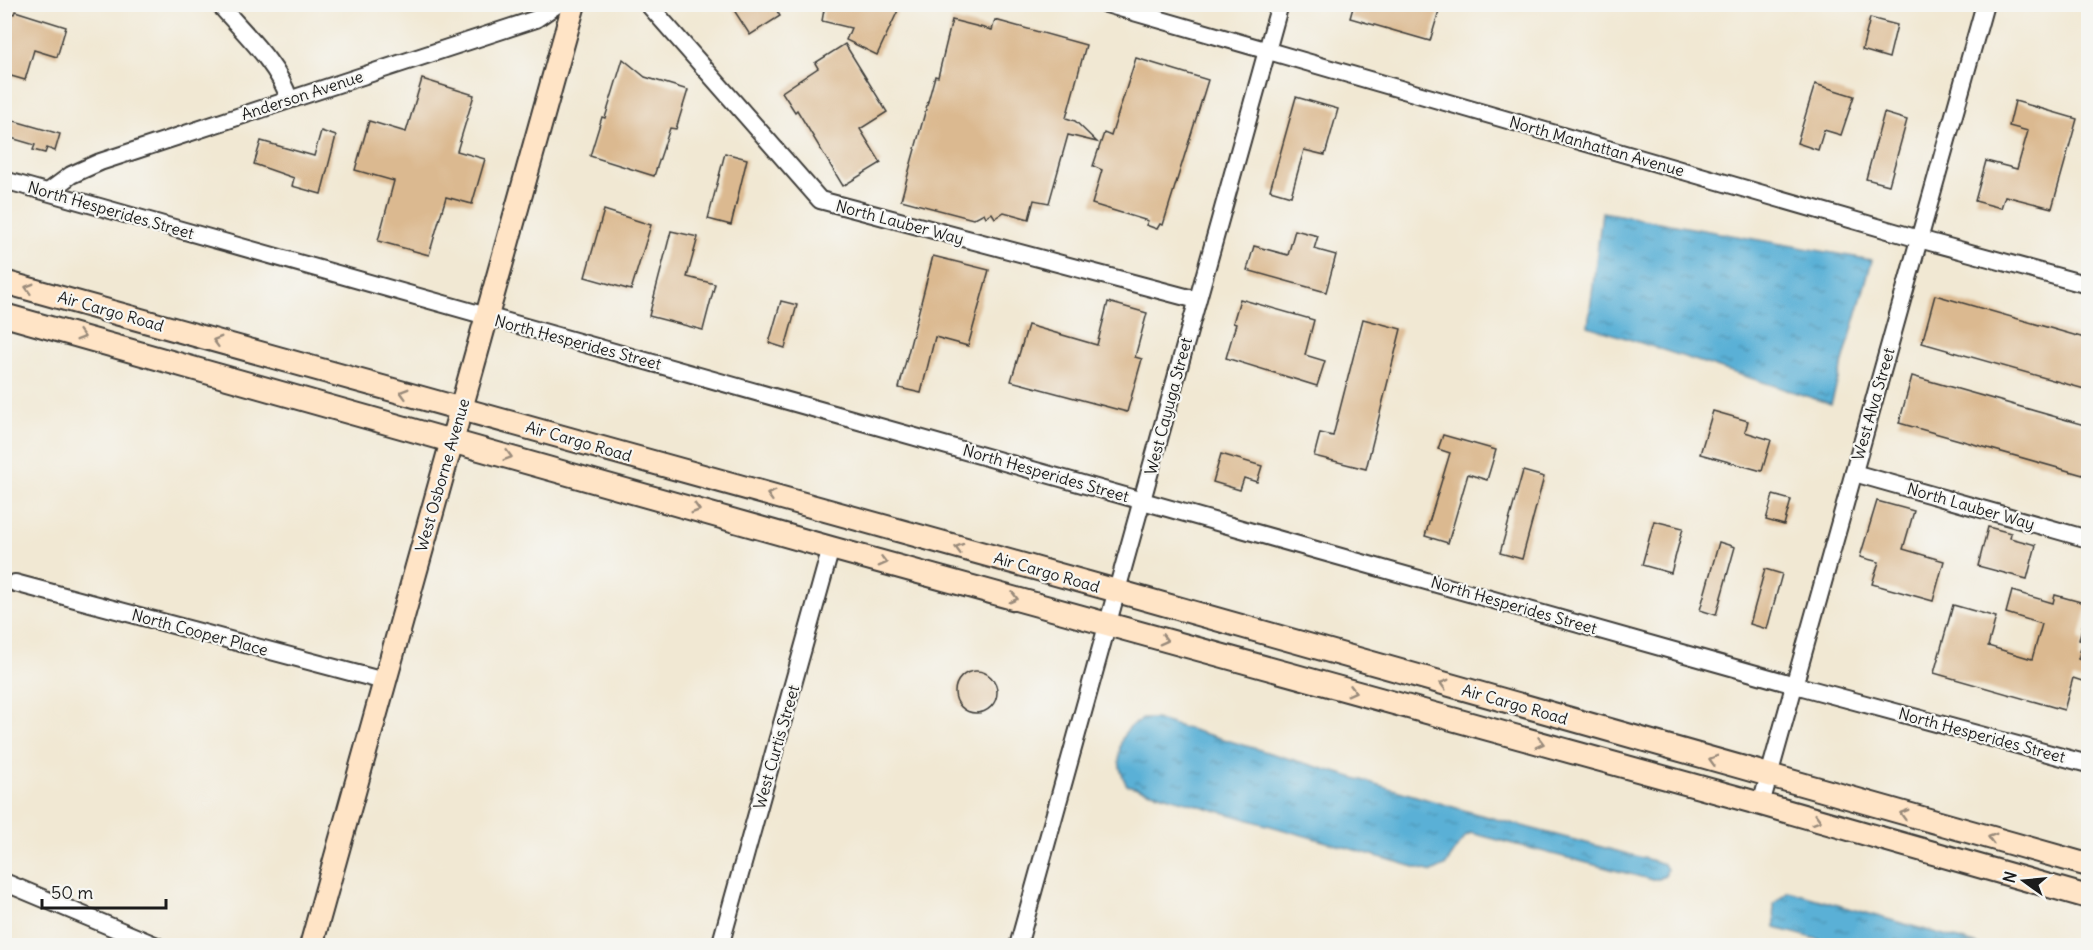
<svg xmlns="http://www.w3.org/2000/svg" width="2093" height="950" viewBox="0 0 2093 950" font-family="Delius,sans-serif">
<defs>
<pattern id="water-ripples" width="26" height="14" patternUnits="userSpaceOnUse" patternTransform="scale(1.5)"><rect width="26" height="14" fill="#5ab0d6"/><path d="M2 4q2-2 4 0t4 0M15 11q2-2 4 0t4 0" fill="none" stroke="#4a8ead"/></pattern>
</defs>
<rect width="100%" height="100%" fill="#f6f6f2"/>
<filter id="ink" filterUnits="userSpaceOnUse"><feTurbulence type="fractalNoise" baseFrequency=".0167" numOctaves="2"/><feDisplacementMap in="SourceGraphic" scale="12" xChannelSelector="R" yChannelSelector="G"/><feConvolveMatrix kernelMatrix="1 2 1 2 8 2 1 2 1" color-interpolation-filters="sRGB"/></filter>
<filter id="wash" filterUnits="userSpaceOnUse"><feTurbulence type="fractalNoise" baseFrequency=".008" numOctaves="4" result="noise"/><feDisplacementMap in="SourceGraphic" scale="24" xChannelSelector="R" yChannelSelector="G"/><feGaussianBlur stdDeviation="1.35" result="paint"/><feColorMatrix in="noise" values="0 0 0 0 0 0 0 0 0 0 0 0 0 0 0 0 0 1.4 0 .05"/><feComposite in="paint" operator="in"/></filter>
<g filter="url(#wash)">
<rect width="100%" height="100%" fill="#f1e8d3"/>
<g fill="url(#water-ripples)" stroke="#3b6679" stroke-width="1.5">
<polygon points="1602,212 1872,260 1831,404 1588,326"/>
<path d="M1142 719H1155L1477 814 1658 862 1664 864 1667 869 1665 876 1659 879H1649L1471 833 1464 838 1445 866 1432 872 1127 785C1117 770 1115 740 1130 727 1133 724 1138 722 1142 719Z"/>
<polygon points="1788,891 1979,945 1840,945 1775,928 1774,904"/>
</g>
<g id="blocks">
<g fill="#dbb990">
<polygon points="730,4 773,4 780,16 750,35"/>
<polygon points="825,4 901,4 877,55 846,40 851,28 822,21"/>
<polygon points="1354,4 1441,4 1430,41 1350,18"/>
<polygon points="15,11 66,27 57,57 34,50 25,80 4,74 4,12 14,14"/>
<polygon points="1870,18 1897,25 1889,58 1862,50"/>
<polygon points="952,20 992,30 995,20 1086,45 1066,118 1075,121 1097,142 1068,135 1049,203 1034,200 1029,219 1004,212 995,218 992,213 986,217 984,213 973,219 901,200 935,76 938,77"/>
<polygon points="845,44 887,112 860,129 881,163 843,186 797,110 795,112 782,92 818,68 815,63"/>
<polygon points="1136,58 1208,80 1163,225 1160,224 1157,229 1146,225 1148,221 1092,204 1102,170 1093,166 1104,133 1111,136"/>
<polygon points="623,59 645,77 688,90 676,129 670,128 654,176 590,156 602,117 605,118"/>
<polygon points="422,79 474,95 457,151 485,159 472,204 446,197 429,255 378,241 394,181 355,170 369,121 406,132"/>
<polygon points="1815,84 1854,96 1841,135 1824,130 1818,150 1797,143"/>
<polygon points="1296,97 1338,109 1325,155 1304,150 1291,196 1270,190"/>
<polygon points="2015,101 2077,119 2052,208 2005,196 2001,208 1975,201 1986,161 2017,169 2028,131 2009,126"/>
<polygon points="1884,113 1907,120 1889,185 1866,179"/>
<polygon points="4,118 60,134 55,151 47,148 45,153 33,150 35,145 4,136"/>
<polygon points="321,131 336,136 321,194 292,186 294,178 254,164 261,141 314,156"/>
<polygon points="725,153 747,159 731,225 708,219"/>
<polygon points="604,210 651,225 631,290 585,277"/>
<polygon points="1295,230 1318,236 1314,249 1336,255 1326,292 1247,270 1254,246 1288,255"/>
<polygon points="671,231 698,237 687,277 715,284 703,330 649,316"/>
<polygon points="933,256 989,270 968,346 935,337 921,393 899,388"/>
<polygon points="1935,295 2088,339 2088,390 1922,343"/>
<polygon points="1240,299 1314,320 1305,355 1325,361 1317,386 1226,358 1236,324 1233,323"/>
<polygon points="781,301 797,305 785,348 769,343"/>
<polygon points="1108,302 1147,313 1135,357 1142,359 1127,412 1011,381 1028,325 1097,345"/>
<polygon points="1363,319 1401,329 1366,469 1314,456 1320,433 1333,436"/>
<polygon points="1912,376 2088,426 2088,456 2083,475 1899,423"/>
<polygon points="1713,411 1748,421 1745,432 1771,440 1762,471 1700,454"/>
<polygon points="1443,435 1496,450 1487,480 1468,474 1448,543 1425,536 1450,453 1438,449"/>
<polygon points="1221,454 1262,466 1257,482 1244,478 1240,490 1213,482"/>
<polygon points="1523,471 1544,477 1522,559 1500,553"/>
<polygon points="1773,495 1791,500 1784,525 1766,520"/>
<polygon points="1877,501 1914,511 1903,549 1944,561 1933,601 1872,584 1879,562 1860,557"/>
<polygon points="1654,521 1683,528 1671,573 1642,565"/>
<polygon points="1988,527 2011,533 2010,538 2036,545 2027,579 1978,566"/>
<polygon points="1719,542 1735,547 1716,615 1700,610"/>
<polygon points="1765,569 1782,574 1767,629 1750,624"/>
<polygon points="2012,591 2053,603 2055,595 2088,604 2079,640 2083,641 2078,659 2088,662 2088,683 2073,678 2064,710 1934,673 1953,605 1996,617 1988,646 2032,659 2042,624 2006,613"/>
<circle cx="976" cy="692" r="21"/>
</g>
</g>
</g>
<g filter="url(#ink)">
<use href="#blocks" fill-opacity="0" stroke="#3c3b37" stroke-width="1.5"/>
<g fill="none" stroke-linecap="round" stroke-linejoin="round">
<defs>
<g id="street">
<path d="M219 4C243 32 279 65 289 99"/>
<polyline points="648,4 820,200 1197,300"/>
<polyline points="1106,4 1919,239 2088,285"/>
<polyline points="4,180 1795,685 2088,764"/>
<polyline points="48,192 71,175 100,162 536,19 558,4"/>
<polyline points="1854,473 2088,539"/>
<polyline points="15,583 384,681"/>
<polyline points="1761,804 1985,4"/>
<polyline points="4,882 157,946"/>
<polyline points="720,946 831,548"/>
<polyline points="1018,946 1280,4"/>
</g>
<g id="secondary">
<polyline points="4,282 1117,591 2088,865"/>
<polyline points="4,315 831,548 1761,804 2088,897"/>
<polyline points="311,946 574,4"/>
</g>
</defs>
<use href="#street" stroke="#3c3b37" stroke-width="20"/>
<use href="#secondary" stroke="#3c3b37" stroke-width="26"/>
<use href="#street" stroke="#fff" stroke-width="16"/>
<use href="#secondary" stroke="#ffe4c6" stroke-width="22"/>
</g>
<defs><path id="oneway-chevron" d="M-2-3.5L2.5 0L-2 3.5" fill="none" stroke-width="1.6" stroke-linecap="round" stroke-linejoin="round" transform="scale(1.5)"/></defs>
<g stroke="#998a7a">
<use href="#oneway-chevron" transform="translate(29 288) rotate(-164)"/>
<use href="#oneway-chevron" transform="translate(81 336) rotate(16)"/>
<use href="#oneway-chevron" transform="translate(217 341) rotate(-164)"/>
<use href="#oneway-chevron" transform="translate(404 393) rotate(-164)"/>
<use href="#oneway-chevron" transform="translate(508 456) rotate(16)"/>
<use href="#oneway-chevron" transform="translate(771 495) rotate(-164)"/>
<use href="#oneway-chevron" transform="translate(696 509) rotate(16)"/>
<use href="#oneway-chevron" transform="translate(959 548) rotate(-164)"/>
<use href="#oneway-chevron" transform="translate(883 562) rotate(15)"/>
<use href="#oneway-chevron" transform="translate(1014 598) rotate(15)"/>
<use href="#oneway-chevron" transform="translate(1164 640) rotate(15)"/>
<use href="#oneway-chevron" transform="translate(1444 684) rotate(-164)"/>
<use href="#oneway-chevron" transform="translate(1352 691) rotate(15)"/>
<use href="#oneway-chevron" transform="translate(1540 743) rotate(15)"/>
<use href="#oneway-chevron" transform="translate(1713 760) rotate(-164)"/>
<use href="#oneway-chevron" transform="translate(1904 814) rotate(-164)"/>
<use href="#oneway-chevron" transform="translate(1817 820) rotate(16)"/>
<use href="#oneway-chevron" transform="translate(1992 838) rotate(-164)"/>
</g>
</g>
<g text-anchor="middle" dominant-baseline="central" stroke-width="4.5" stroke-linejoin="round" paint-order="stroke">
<g font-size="16" fill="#1c1c1c" stroke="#f6f6f2">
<text transform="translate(302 95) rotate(-18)">Anderson Avenue</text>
<text transform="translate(1597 146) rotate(16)">North Manhattan Avenue</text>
<text transform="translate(111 210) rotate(16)">North Hesperides Street</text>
<text transform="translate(900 222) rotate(15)">North Lauber Way</text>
<text transform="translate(111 311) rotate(16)">Air Cargo Road</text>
<text transform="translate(578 342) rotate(15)">North Hesperides Street</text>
<text transform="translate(1873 404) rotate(-74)">West Alva Street</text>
<text transform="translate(1168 406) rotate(-75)">West Cayuga Street</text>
<text transform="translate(579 441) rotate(16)">Air Cargo Road</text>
<text transform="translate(1046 473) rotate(16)">North Hesperides Street</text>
<text transform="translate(442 475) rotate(-74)">West Osborne Avenue</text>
<text transform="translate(1971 506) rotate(16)">North Lauber Way</text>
<text transform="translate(1047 572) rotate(16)">Air Cargo Road</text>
<text transform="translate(1514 605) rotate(16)">North Hesperides Street</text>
<text transform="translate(200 632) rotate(15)">North Cooper Place</text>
<text transform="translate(1515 704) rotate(16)">Air Cargo Road</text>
<text transform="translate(1982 735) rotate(15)">North Hesperides Street</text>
<text transform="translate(776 747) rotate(-74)">West Curtis Street</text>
</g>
</g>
<rect width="2093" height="950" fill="none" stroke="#f6f6f2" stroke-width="24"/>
<g transform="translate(2024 881) rotate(285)" stroke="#f6f6f2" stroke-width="4.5" paint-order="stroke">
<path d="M0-4.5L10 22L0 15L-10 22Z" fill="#1c1c1c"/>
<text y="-9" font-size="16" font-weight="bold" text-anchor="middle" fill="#1c1c1c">N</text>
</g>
<path d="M42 899v9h124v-9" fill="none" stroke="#1c1c1c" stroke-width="3"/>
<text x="51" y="899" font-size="18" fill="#1c1c1c" stroke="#f6f6f2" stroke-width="4.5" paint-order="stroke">50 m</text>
</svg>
